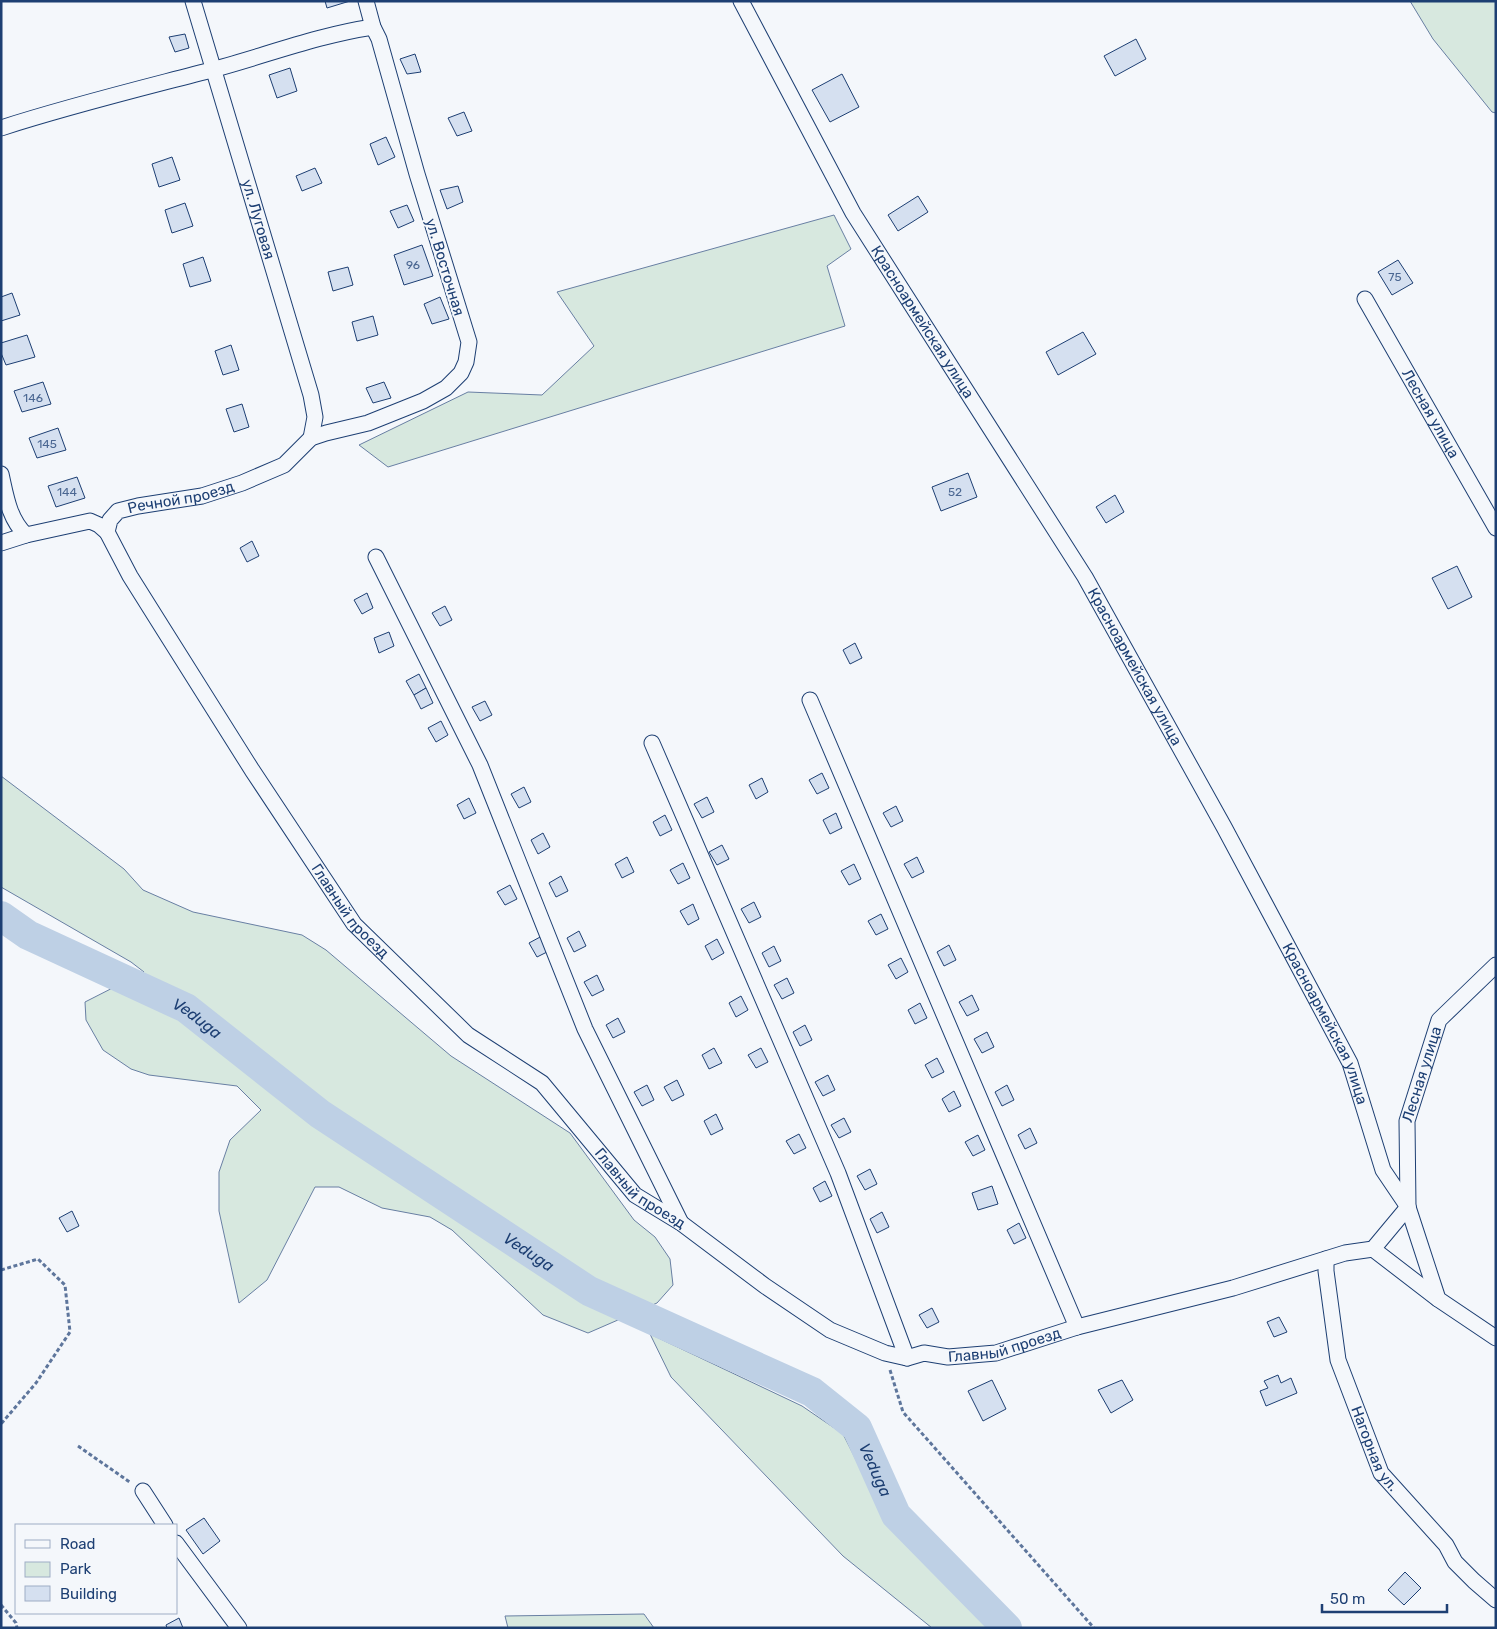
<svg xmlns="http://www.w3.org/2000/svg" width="1497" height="1629" viewBox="0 0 1497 1629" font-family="Rubik,sans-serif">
<rect width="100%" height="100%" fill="#f4f7fb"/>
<g fill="#d7e8df" stroke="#687fa3">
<polygon points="1410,1 1496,1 1496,113 1492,112 1433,39"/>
<polygon points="834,215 851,249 827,266 845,326 388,467 359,445 468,392 542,395 594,346 557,292"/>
<polygon points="1,776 124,869 143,890 193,912 302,935 326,950 451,1056 570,1133 634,1220 655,1237 670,1259 673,1285 657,1303 588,1333 543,1315 452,1230 430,1217 382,1208 339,1187 315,1187 267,1280 239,1303 219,1211 219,1172 230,1140 261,1110 237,1086 149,1075 131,1069 103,1050 86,1020 85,1002 144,972 131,962 1,887"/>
<polygon points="650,1334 802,1406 843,1434 883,1513 995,1628 932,1628 843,1556 671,1377"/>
<polygon points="644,1614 654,1628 508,1628 505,1616"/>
</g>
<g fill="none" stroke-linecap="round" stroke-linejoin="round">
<path stroke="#bed0e5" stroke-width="30" id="s1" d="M1 916 28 935 186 1008 320 1114 589 1291 812 1392 857 1428 896 1515 1007 1628"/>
</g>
<g fill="#d5e0f0" stroke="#1d3f73">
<polygon points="325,1 350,1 327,8"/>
<polygon points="185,34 189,48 175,52 169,37"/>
<polygon points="1136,39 1146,59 1115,76 1104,56"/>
<polygon points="415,54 421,72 407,74 400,59"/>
<polygon points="290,68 297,91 277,98 269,75"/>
<polygon points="842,74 859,107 830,122 812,90"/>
<polygon points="464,112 472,131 457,136 448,118"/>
<polygon points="386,137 395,157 378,165 370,144"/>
<polygon points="172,157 180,180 159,187 152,164"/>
<polygon points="315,168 322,183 302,191 296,176"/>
<polygon points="458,186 463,202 447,209 440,190"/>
<polygon points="918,196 928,212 898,231 888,215"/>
<polygon points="185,203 193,226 172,233 165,210"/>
<polygon points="407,205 414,221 398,228 390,211"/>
<polygon points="422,245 433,276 404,285 394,255"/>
<polygon points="203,257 211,281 190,287 183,264"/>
<polygon points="1398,260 1413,283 1392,295 1378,272"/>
<polygon points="348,267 353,285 333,291 328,272"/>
<polygon points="12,293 20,315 1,321 1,297"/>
<polygon points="440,297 449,319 432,324 424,304"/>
<polygon points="373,316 378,335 357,341 352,322"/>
<polygon points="1083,332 1096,354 1058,375 1046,352"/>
<polygon points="27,335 35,357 6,365 1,353 1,343"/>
<polygon points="231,345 239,370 223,375 215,351"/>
<polygon points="43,382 51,404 22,412 14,391"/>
<polygon points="384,382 391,398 373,403 366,388"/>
<polygon points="242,404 249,427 234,432 226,409"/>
<polygon points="58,428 66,450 37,458 29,438"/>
<polygon points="968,473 977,497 941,511 932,487"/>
<polygon points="77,477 85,498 56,507 48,486"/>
<polygon points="1115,495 1124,512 1106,523 1096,507"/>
<polygon points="252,541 259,556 247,562 240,548"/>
<polygon points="1457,566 1472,597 1448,609 1432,578"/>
<polygon points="367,593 373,608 362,614 354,600"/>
<polygon points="445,606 452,620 440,626 432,613"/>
<polygon points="389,632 394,646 379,653 374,638"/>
<polygon points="855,643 862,658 850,664 843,650"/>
<polygon points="419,674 426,688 414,695 406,681"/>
<polygon points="426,688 433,703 421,709 414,695"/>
<polygon points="485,701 492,715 480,721 472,707"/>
<polygon points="441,721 448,735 436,742 428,728"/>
<polygon points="822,773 829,788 817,794 809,780"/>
<polygon points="762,778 768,792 756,799 749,785"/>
<polygon points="524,787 531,802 519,808 511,794"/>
<polygon points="707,797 714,812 702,818 694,804"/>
<polygon points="469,798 476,813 464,819 457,805"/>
<polygon points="896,806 903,821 891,827 883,813"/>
<polygon points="836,813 842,828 830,834 823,820"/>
<polygon points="665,815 672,830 660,836 653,822"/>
<polygon points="543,833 550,847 538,854 531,840"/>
<polygon points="722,845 729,859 717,865 709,852"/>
<polygon points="627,857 634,872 622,878 615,864"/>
<polygon points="917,857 924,872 912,878 904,864"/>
<polygon points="683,863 690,878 678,884 670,870"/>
<polygon points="854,864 861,879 849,885 841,871"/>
<polygon points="561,876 568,891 556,897 549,883"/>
<polygon points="510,885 517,899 505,905 497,892"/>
<polygon points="754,902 761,917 749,923 741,909"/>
<polygon points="693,904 699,919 688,925 680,911"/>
<polygon points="881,914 888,929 876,935 868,921"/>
<polygon points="579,931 586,946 574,952 567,938"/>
<polygon points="542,936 549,951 537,957 529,943"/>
<polygon points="717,939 724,953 712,960 705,946"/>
<polygon points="949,945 956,960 944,966 937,952"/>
<polygon points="774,946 781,961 769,967 762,953"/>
<polygon points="901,958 908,972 896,979 888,965"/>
<polygon points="597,975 604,990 592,996 584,982"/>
<polygon points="787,978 794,993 782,999 774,985"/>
<polygon points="972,995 979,1010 967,1016 959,1002"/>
<polygon points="741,996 748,1010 736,1017 729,1003"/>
<polygon points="920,1003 927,1018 915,1024 908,1010"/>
<polygon points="618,1018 625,1032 613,1038 606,1025"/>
<polygon points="805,1025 812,1040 800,1046 793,1032"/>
<polygon points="987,1032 994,1047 982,1053 974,1039"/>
<polygon points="714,1048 722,1063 709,1069 702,1055"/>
<polygon points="761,1048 768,1062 756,1068 748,1055"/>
<polygon points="937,1058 944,1072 932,1078 925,1065"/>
<polygon points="828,1075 835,1090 823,1096 815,1082"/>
<polygon points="677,1080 684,1095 672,1101 664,1087"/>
<polygon points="647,1085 654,1100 642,1106 634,1092"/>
<polygon points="1007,1085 1014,1100 1002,1106 995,1092"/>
<polygon points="954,1091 961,1106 949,1112 942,1099"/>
<polygon points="716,1114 723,1129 711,1135 704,1121"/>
<polygon points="844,1118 851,1132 839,1138 831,1125"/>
<polygon points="1030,1128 1037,1143 1025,1149 1018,1135"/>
<polygon points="799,1134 806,1148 794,1154 786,1141"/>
<polygon points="978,1135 985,1150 973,1156 965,1142"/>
<polygon points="870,1169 877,1184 865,1190 857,1176"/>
<polygon points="825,1181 832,1196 820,1202 813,1188"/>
<polygon points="992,1186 998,1204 978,1210 972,1193"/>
<polygon points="72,1211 79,1226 67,1232 59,1218"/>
<polygon points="882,1212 889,1227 877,1233 870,1219"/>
<polygon points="1019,1223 1026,1238 1014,1244 1007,1230"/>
<polygon points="932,1308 939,1322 927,1328 919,1315"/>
<polygon points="1279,1317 1287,1332 1274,1337 1267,1322"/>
<polygon points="1278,1375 1281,1383 1291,1378 1297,1393 1266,1406 1260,1391 1268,1388 1264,1381"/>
<polygon points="992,1380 1006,1409 983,1421 968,1391"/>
<polygon points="1122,1380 1133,1400 1111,1413 1098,1390"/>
<polygon points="204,1518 220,1541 203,1554 186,1530"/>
<polygon points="1405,1572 1421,1588 1404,1605 1388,1590"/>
<polygon points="179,1618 183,1628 167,1628 166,1625"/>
</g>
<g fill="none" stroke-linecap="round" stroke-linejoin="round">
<defs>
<g id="street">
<path id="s2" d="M193 1 311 395 315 417 311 438"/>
<path id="s3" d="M741 1 853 213 1085 577 1224 827 1350 1063 1383 1170 1408 1207 1438 1299 1496 1338"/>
<path d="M1 128C72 105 143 88 215 69 267 55 319 35 373 27"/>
<path id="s4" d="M1365 299 1496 528"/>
<path d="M1 474C6 496 9 519 26 535"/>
<path id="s5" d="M107 532 130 576 162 627 252 770 354 924 468 1035 542 1083 635 1195 681 1223 765 1286 830 1330 885 1353 907 1358 924 1353 948 1357 996 1353 1077 1327 1233 1288 1345 1253 1373 1249 1408 1207"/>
<path id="s6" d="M1 543 26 535 90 521 99 525 107 532 110 520 118 511 138 506 202 496 242 483 284 465 311 438 326 433 368 423 423 401 446 388 461 373 466 362 469 342 417 174 379 39 373 27 366 1"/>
<polyline points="376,557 480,765 585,1029 681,1223"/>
<polyline points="810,700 1077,1327"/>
<polyline points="652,743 838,1173 907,1358"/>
<path id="s7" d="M1408 1207 1407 1121 1439 1020 1496 965"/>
<polyline points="1373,1249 1438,1299"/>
<path id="s8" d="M1326 1259V1271L1338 1360 1381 1473 1446 1545 1455 1562 1474 1581 1496 1600"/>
<polyline points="143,1491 165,1525"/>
<polyline points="176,1543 239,1628"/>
</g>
</defs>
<use href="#street" stroke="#1d3f73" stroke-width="17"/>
<g stroke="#5e769c" stroke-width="3" stroke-dasharray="4 2.5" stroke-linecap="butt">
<polyline points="1,1270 38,1259 65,1285 70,1332 36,1383 1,1424"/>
<polyline points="890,1370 903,1412 1094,1628"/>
<polyline points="78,1446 131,1483"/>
<polyline points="1,1605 16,1623 17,1628"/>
</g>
<use href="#street" stroke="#f4f7fb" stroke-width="15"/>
</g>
<g text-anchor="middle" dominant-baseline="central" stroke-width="4" stroke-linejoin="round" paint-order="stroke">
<g font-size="12" fill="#4b6792">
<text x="413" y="265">96</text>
<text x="1395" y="277">75</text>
<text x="33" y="398">146</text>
<text x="47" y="444">145</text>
<text x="67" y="492">144</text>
<text x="955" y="492">52</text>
</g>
<g font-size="15" fill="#1d3f73" stroke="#f4f7fb">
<text stroke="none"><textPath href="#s2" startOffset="228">ул. Луговая</textPath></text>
<text transform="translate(445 267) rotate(73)">ул. Восточная</text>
<text stroke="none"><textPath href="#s3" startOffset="369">Красноармейская улица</textPath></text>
<text stroke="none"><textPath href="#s4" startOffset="132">Лесная улица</textPath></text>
<text stroke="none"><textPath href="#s6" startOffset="201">Речной проезд</textPath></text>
<text stroke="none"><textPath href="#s3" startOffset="774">Красноармейская улица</textPath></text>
<text stroke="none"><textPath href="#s5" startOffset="451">Главный проезд</textPath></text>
<text stroke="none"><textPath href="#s3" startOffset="1179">Красноармейская улица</textPath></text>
<text stroke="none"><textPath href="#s7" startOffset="135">Лесная улица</textPath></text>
<text stroke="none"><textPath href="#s5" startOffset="856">Главный проезд</textPath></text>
<text stroke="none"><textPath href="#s5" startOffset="1276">Главный проезд</textPath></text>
<text stroke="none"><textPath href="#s8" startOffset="198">Нагорная ул.</textPath></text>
</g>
<g font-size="16" font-style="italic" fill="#1d3f73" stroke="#f4f7fb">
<text stroke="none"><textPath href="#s1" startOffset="222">Veduga</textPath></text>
<text stroke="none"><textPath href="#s1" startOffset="628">Veduga</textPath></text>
<text stroke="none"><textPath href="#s1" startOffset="1048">Veduga</textPath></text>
</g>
</g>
<rect width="1497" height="1629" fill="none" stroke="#1d3f73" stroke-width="5"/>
<rect x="15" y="1524" width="162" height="90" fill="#f4f7fb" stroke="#9eadc5"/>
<rect x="25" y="1540" width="25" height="8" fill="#f4f7fb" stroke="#9eadc5"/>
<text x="60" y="1549" font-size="15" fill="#1d3f73">Road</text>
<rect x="25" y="1562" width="25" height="15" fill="#d7e8df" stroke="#9eadc5"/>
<text x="60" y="1574" font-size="15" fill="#1d3f73">Park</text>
<rect x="25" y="1586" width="25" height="15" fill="#d5e0f0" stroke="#9eadc5"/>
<text x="60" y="1599" font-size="15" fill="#1d3f73">Building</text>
<path d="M1322 1604v8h125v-8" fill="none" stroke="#1d3f73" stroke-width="2.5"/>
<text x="1330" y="1604" font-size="15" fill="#1d3f73" stroke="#f4f7fb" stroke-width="4" paint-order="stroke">50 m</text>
</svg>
